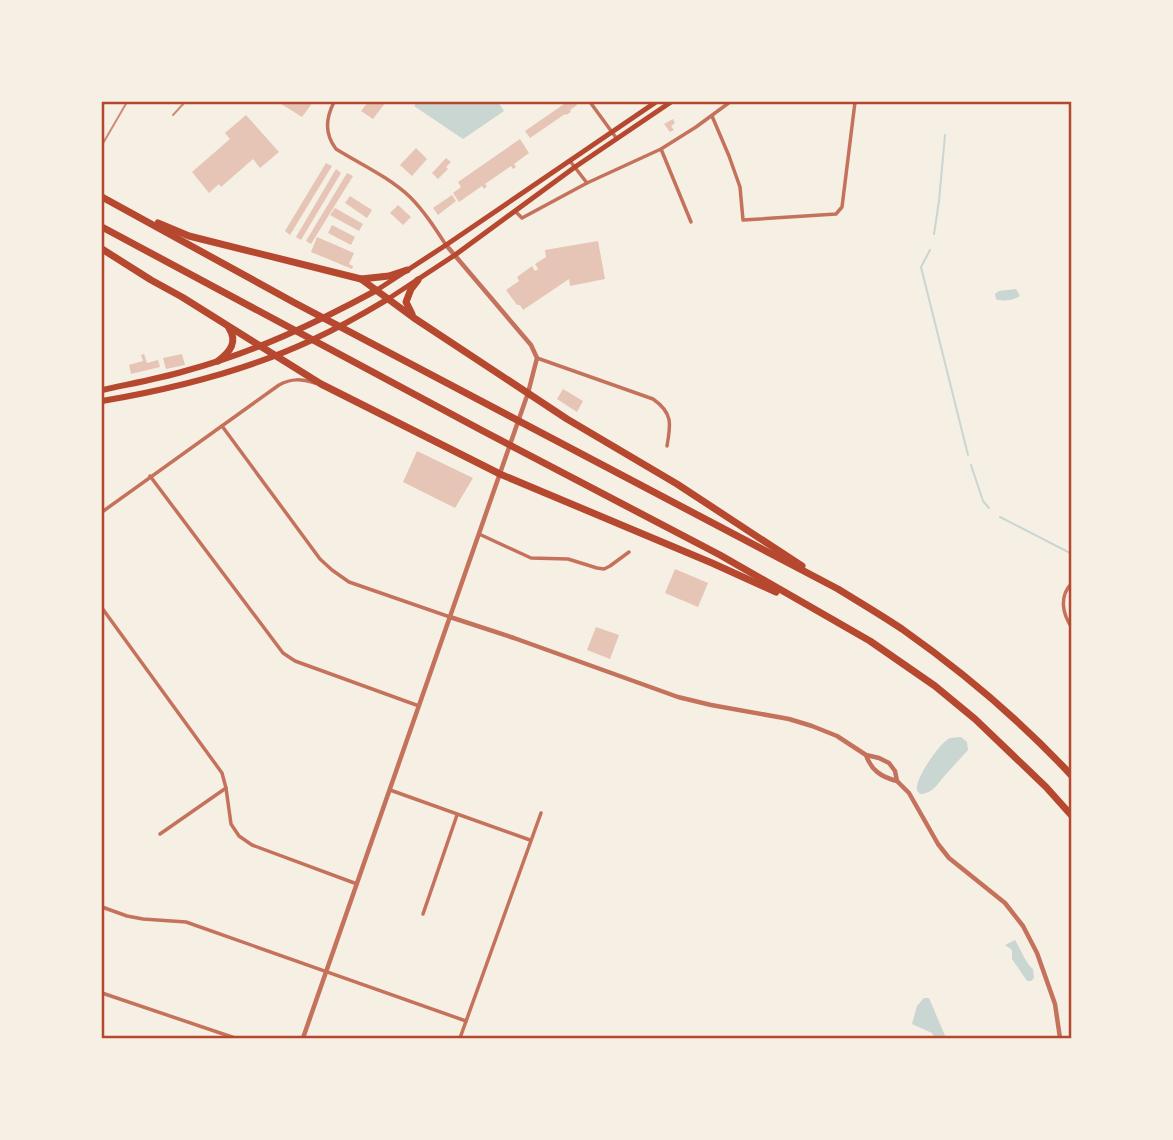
<svg xmlns="http://www.w3.org/2000/svg" width="1173" height="1140" viewBox="0 0 1173 1140" font-family="Jost,sans-serif">
<rect width="100%" height="100%" fill="#f6efe4"/>
<g fill="#c9d6d2">
<polygon points="417,102 498,102 504,111 463,139 414,106"/>
<path d="M1016 289 1020 296C1014 300 1002 302 996 299L995 294 999 291Z"/>
<path d="M961 737 967 742 968 750C961 758 954 765 947 773 938 782 935 793 920 794 919 793 917 791 917 790 914 780 940 742 950 738 951 738 960 737 961 737Z"/>
<path d="M1015 940C1020 948 1027 965 1033 969L1034 978 1031 981H1027L1012 959V950L1005 945Z"/>
<polygon points="924,998 929,998 946,1038 935,1038 932,1033 912,1024 917,1006"/>
</g>
<g fill="none" stroke-linecap="round" stroke-linejoin="round">
<g stroke="#c9d6d2" stroke-width="2">
<polyline points="934,234 939,201 945,135"/>
<polyline points="930,250 921,267 968,455"/>
<polyline points="971,465 983,501 989,508"/>
<polyline points="1000,517 1072,554"/>
</g>
</g>
<g fill="#e6c5b7">
<polygon points="278,102 313,102 302,117"/>
<polygon points="368,102 386,102 373,119 361,111"/>
<polygon points="567,102 575,102 577,105 570,110 571,112 566,115 565,114 530,138 525,131"/>
<polygon points="246,115 279,152 260,168 253,159 221,187 219,184 209,193 192,172 230,139 225,133"/>
<polygon points="673,119 675,123 671,126 674,130 670,132 664,124"/>
<polygon points="520,139 529,153 514,164 516,167 513,169 511,166 485,184 487,186 484,189 482,186 459,202 453,193 461,187 458,182"/>
<polygon points="416,148 427,159 412,176 400,165"/>
<polygon points="446,158 451,162 446,167 448,169 438,179 432,173"/>
<polygon points="326,163 332,166 290,235 285,231"/>
<polygon points="336,169 341,173 301,240 296,237"/>
<polygon points="347,173 353,176 311,244 306,241"/>
<polygon points="452,195 456,201 438,215 433,208"/>
<polygon points="350,196 372,210 367,218 345,203"/>
<polygon points="398,205 411,217 403,225 390,213"/>
<polygon points="335,208 363,224 359,231 330,215"/>
<polygon points="332,225 355,237 351,245 328,233"/>
<polygon points="317,237 354,253 349,264 353,266 352,269 311,252"/>
<polygon points="598,241 605,279 570,286 569,279 523,310 520,305 517,305 506,290 519,281 517,277 532,266 535,271 538,269 535,264 546,257 545,250"/>
<polygon points="144,354 147,363 158,360 160,367 131,374 129,365 143,361 141,355"/>
<polygon points="182,354 185,365 166,369 163,358"/>
<polygon points="563,389 583,401 577,412 557,399"/>
<polygon points="417,451 473,478 455,508 403,482"/>
<polygon points="675,569 708,583 698,607 665,593"/>
<polygon points="596,627 619,635 610,659 587,650"/>
</g>
<g fill="none" stroke-linecap="round" stroke-linejoin="round">
<g stroke="#c5725c" stroke-width="3.5">
<path d="M334 102C326 118 324 133 336 149 360 164 389 177 410 197 424 211 435 228 446 245"/>
<polyline points="590,102 617,139"/>
<polyline points="712,116 729,156 740,187 743,220 836,214 842,207 855,102"/>
<polyline points="661,149 691,222"/>
<polyline points="570,161 587,183 661,149 696,127 730,102"/>
<polyline points="515,211 522,218 587,183"/>
<path d="M537 358 653 399C673 413 671 424 667 446"/>
<polyline points="222,426 320,559 332,570 349,582 450,617"/>
<polyline points="150,476 283,653 295,661 419,706"/>
<path d="M102 512 279 385C292 378 301 379 315 383"/>
<polyline points="479,534 531,558 568,559 597,568 604,569 610,566 629,552"/>
<path d="M1072 583C1059 596 1062 613 1072 628"/>
<polyline points="102,608 222,773 226,788 231,824 239,836 252,845 357,884"/>
<polyline points="390,790 530,840"/>
<polyline points="160,834 226,788"/>
<polyline points="102,907 127,916 143,919 186,922 466,1021"/>
<polyline points="423,914 457,815"/>
<polyline points="102,993 235,1038"/>
<polyline points="460,1038 541,813"/>
</g>
<g stroke="#c5725c" stroke-width="4.5">
<polyline points="450,617 514,638 678,697 711,705 789,719 812,726 837,736 866,755 879,758 889,763 895,771 897,781 909,793 938,844 949,858 1005,903 1023,926 1037,953 1055,1004 1060,1038"/>
<path d="M866 755C871 770 881 777 897 781"/>
<polyline points="303,1038 528,393 537,358 531,345 446,245"/>
</g>
<g stroke="#b5482f" stroke-width="5">
<polyline points="377,290 446,245 656,102"/>
<polyline points="388,299 455,255 575,167 671,102"/>
</g>
<g stroke="#b5482f" stroke-width="6">
<path d="M102 390C129 384 158 379 185 371 253 353 316 323 377 290"/>
<path d="M102 401C173 389 246 371 312 340 338 328 363 314 388 299"/>
</g>
<g stroke="#b5482f" stroke-width="7">
<path d="M102 197 295 303 838 589C859 602 881 615 902 629 963 672 1021 721 1072 776"/>
<polyline points="158,223 189,236 361,279 414,318 567,419 677,484 802,566"/>
<polyline points="102,227 483,431 720,555 870,641 935,686 975,719 1046,787 1072,816"/>
<polyline points="102,249 151,280 182,297 321,384 500,474 712,563 776,592"/>
<polyline points="361,279 389,276 407,270"/>
<polyline points="412,314 406,302 411,289 418,280"/>
<path d="M218 361C230 352 238 342 229 328"/>
</g>
<g stroke="#cf8b77" stroke-width="2">
<polyline points="173,115 185,102"/>
<polyline points="102,145 127,102"/>
</g>
</g>
<rect width="1173" height="1140" fill="none" stroke="#f6efe4" stroke-width="206"/>
<rect x="103" y="103" width="967" height="934" fill="none" stroke="#b5482f" stroke-width="2.5"/>
</svg>
